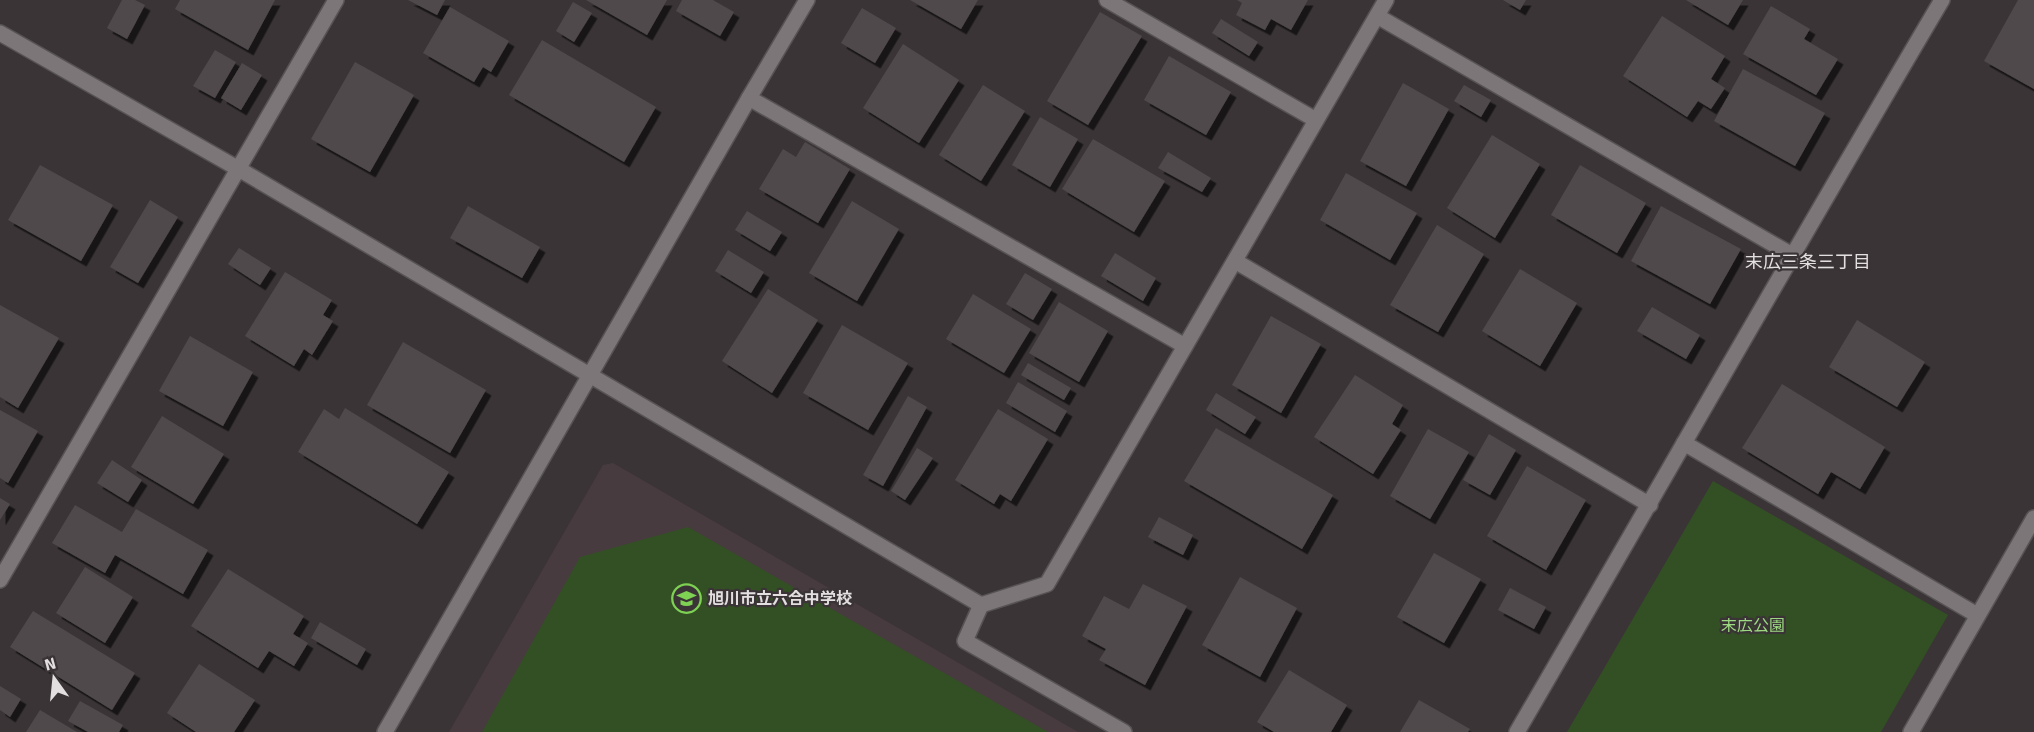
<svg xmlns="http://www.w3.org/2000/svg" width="2034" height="732" viewBox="0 0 2034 732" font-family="Signika,'Noto Sans JP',sans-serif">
<defs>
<filter id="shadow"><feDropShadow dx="5.5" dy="5.5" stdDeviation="0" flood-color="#0009"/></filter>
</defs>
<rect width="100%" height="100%" fill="#3a3436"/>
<polygon fill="#483b3f" points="613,463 1078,732 449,732 603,465"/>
<g fill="#335025">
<polygon points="1713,481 1948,615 1881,732 1567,732"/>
<polygon points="688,527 1048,732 482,732 580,557"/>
</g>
<g fill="#4f494b" filter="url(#shadow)">
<polygon points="122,0 135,0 145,5 127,39 107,28"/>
<polygon points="180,0 275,0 248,50 175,9"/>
<polygon points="408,0 445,0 437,15"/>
<polygon points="586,0 667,0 647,35"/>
<polygon points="682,0 713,0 734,12 720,36 676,11"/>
<polygon points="910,0 978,0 961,29"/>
<polygon points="1237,0 1308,0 1291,30 1271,19 1265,30 1236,15 1242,3"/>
<polygon points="1503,0 1526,0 1520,10"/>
<polygon points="1686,0 1743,0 1728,25"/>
<polygon points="2018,0 2034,0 2034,89 1984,61"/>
<polygon points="573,2 592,13 574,42 556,31"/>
<polygon points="1771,6 1810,29 1804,39 1838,59 1816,95 1743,54"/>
<polygon points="450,7 509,41 491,72 483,67 474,82 423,53"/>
<polygon points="862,8 896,28 875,63 841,43"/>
<polygon points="1100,12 1142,36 1088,125 1047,101"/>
<polygon points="1662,16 1725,56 1711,79 1725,88 1711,109 1698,101 1687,117 1623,76"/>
<polygon points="1221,19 1258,42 1249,56 1212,33"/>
<polygon points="542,40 656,107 624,162 509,95"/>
<polygon points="903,44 959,80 919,143 863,108"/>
<polygon points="215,50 236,62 215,98 193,86"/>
<polygon points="1169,56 1231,92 1206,135 1144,100"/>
<polygon points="355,62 414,95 370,172 311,139"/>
<polygon points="242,63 262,75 241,110 221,98"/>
<polygon points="1743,69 1825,113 1795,166 1714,121"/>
<polygon points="1403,83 1449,109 1406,186 1360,161"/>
<polygon points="983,85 1025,111 981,181 939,155"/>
<polygon points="1464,85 1491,100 1481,117 1454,101"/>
<polygon points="1040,117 1078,139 1050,187 1012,165"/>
<polygon points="1492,135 1540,164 1495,238 1447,208"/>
<polygon points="1093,139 1165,181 1134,232 1062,189"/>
<polygon points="805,142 850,169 818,223 759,189 783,149 796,157"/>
<polygon points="1168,152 1211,178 1202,192 1158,168"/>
<polygon points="40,165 113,205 81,261 8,220"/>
<polygon points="1580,165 1646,203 1617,253 1551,215"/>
<polygon points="1346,173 1417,213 1390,260 1320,220"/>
<polygon points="150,200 178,217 138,283 110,267"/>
<polygon points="852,201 899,229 857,301 809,273"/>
<polygon points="468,206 540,247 522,278 450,238"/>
<polygon points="1661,206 1741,249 1710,304 1631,261"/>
<polygon points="747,211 782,232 770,251 735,230"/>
<polygon points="1437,225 1484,254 1438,332 1390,305"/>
<polygon points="239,248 271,268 260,285 228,264"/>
<polygon points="728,250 764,272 751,293 715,271"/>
<polygon points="1115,253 1156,278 1143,301 1101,276"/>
<polygon points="1520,269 1577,303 1540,366 1482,331"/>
<polygon points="285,272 332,300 323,315 333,321 312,355 304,349 294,366 245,336"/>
<polygon points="1025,273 1052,289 1033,320 1006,304"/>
<polygon points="768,289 818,320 772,393 722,361"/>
<polygon points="973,294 1031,329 1004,373 946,339"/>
<polygon points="1059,302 1108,331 1079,382 1029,353"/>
<polygon points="0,305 59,338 18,408 0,397"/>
<polygon points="1652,307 1700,335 1686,359 1637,331"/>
<polygon points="1271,316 1321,344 1281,413 1232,385"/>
<polygon points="1857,320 1925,362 1897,407 1829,367"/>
<polygon points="842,325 908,363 868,430 803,393"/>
<polygon points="190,336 253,372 223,426 159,391"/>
<polygon points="403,342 486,390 450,453 367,405"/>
<polygon points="1028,363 1071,388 1064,400 1021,375"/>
<polygon points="1355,375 1403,405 1392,424 1401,430 1373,474 1314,437"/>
<polygon points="1018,382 1067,411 1055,432 1006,403"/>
<polygon points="1782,384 1885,447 1860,489 1831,472 1818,494 1742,448"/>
<polygon points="1216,393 1256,417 1245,434 1206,410"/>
<polygon points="908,396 927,407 883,486 863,475"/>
<polygon points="345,408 449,472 417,524 298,452 324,409 339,419"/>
<polygon points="998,409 1048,439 1011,501 1000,494 994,504 955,480"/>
<polygon points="0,410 38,431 8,483 0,478"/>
<polygon points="162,416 224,454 193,504 131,467"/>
<polygon points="1216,428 1333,495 1302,549 1184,481"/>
<polygon points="1428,429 1469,452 1430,519 1390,496"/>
<polygon points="1489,434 1516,450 1490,495 1463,480"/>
<polygon points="917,448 933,458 905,500 891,491"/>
<polygon points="112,460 142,480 128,502 97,483"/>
<polygon points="1527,466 1586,500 1546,570 1487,536"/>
<polygon points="0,498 10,504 0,520"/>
<polygon points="75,505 122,532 136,509 208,550 183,594 115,555 105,573 52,543"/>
<polygon points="1159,517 1193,535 1183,555 1148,537"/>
<polygon points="1434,553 1481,579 1444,643 1397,617"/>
<polygon points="85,567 133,597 105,643 56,613"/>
<polygon points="228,569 304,616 293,634 308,643 294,666 269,651 258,668 191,626"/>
<polygon points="1240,577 1297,608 1260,677 1202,645"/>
<polygon points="1143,584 1187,606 1145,685 1099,660 1106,649 1082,636 1104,596 1129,609"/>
<polygon points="1510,588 1546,607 1534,629 1498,610"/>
<polygon points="33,611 135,673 112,710 10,647"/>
<polygon points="320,622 366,649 357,665 311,638"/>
<polygon points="199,664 255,700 234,732 196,732 167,713"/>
<polygon points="1289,670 1347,705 1331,732 1274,732 1257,722"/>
<polygon points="0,686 21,699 10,717 0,710"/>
<polygon points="1419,700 1470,729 1468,732 1400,732"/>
<polygon points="80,701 123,725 119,732 88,732 68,721"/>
<polygon points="40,710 77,732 26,732"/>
</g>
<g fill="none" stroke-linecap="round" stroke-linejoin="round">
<defs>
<g id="minor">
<polyline points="1107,0 1316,120"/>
<polyline points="1377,16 1792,255"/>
<polyline points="0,33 237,168 981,605 1047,584 1386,0"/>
<polyline points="749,98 1185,346"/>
<polyline points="1235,261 1650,505"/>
<polyline points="1684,443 1977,615"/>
<polyline points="0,580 336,0"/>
<polyline points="981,605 965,641 1124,732"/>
<polyline points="385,732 749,98 807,0"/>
<path d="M1517 732C1659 488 1798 243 1942 0"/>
<polyline points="1911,732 2034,518"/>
</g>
</defs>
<use href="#minor" stroke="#575354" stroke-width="18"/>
<use href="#minor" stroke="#7d7678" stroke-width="15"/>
</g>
<defs>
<symbol id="school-ring" viewBox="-11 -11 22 22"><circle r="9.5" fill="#3a3436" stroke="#7ed153" stroke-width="1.5"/><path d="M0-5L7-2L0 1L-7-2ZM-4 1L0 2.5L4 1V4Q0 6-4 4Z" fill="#7ed153"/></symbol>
</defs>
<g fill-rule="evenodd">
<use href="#school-ring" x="670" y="582" width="33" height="33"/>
</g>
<g text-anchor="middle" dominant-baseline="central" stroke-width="4.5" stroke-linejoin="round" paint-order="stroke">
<g font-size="16" font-weight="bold" fill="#e3dfe0" stroke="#3a3436" text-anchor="start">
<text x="708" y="599">旭川市立六合中学校</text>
</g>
<g font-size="16" fill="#9cd981" stroke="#3a3436">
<text x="1753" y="626">末広公園</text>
</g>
<g font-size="18" fill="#e3dfe0" stroke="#3a3436">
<text x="1808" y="262">末広三条三丁目</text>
</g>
</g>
<g transform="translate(54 678) rotate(345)" stroke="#3a3436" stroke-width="4.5" paint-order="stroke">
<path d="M0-4.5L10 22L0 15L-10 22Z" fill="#e3dfe0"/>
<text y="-9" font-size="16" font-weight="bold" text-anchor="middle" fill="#e3dfe0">N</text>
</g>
</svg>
